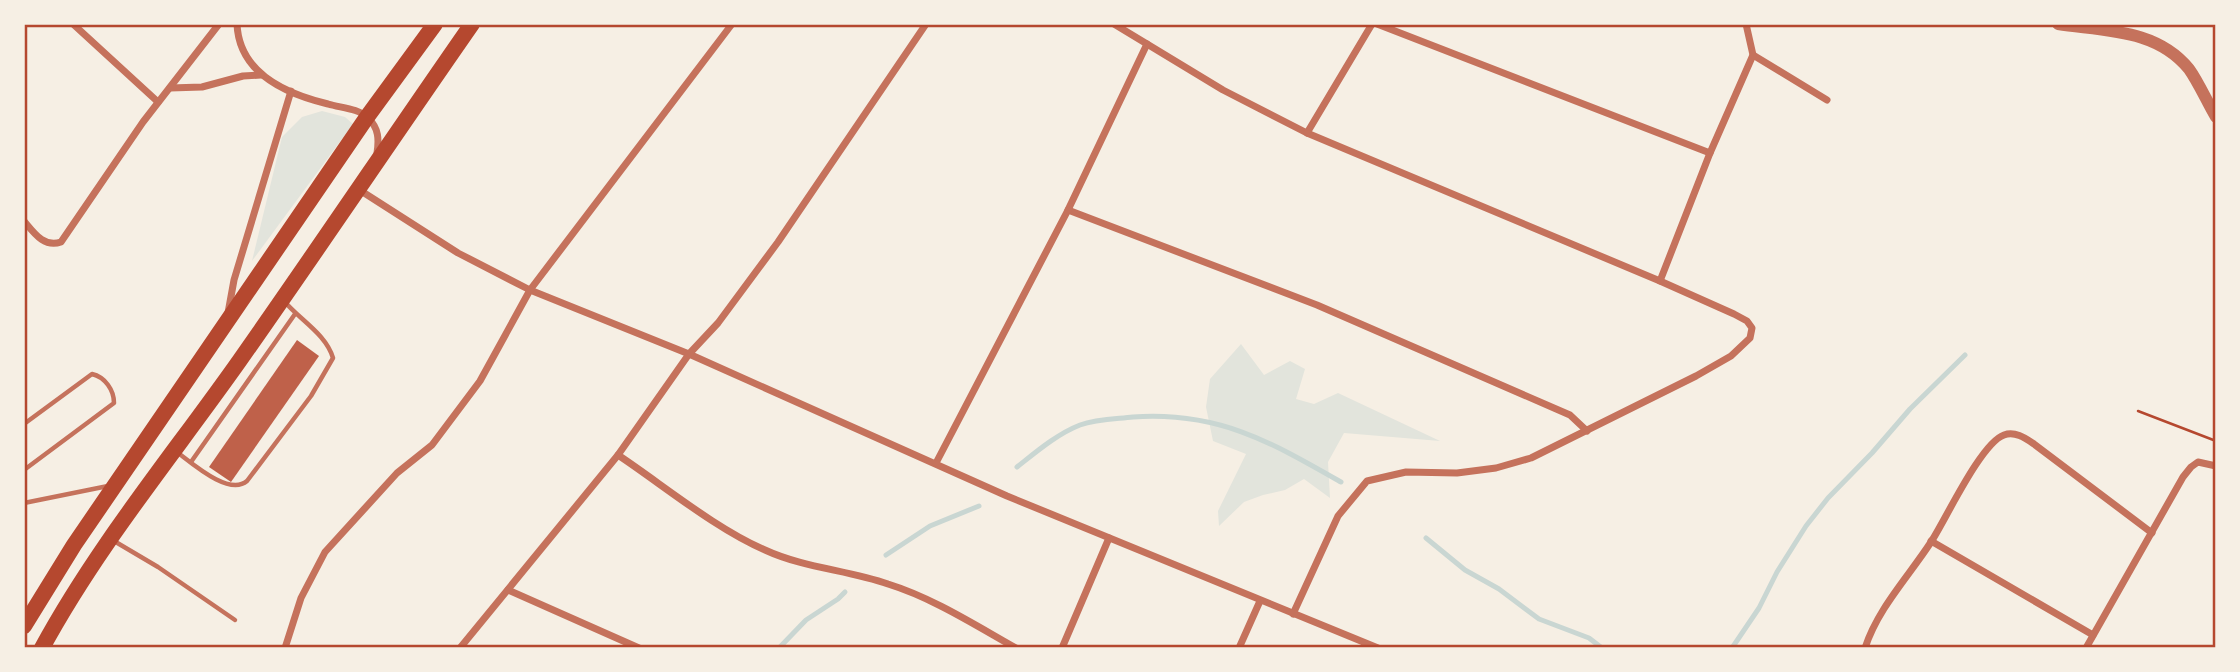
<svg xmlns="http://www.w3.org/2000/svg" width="2240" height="672" viewBox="0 0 2240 672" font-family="Spectral,serif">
<rect width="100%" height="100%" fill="#f6efe4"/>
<g fill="#e2e4dc">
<polygon points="322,111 345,117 353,124 252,261 282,137 302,117"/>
<polygon points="1241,344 1264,375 1290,361 1305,369 1296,399 1314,404 1338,393 1440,441 1344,433 1328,462 1330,498 1304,479 1285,490 1263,495 1244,502 1219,526 1218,511 1246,454 1213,441 1206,407 1210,379"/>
</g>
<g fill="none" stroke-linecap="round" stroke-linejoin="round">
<g stroke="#c9d6d2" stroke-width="5">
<path d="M1017 467C1036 452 1057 434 1080 425 1097 419 1116 419 1133 417 1218 411 1271 442 1341 482"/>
<polyline points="1426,538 1465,570 1499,589 1539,619 1589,638 1602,648"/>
<polyline points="886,555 930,526 979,506"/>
<polyline points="779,648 806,620 838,599 845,592"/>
<polyline points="1732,648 1759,608 1777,572 1806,526 1828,498 1872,453 1910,409 1965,355"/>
</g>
</g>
<polygon fill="#bf614a" points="297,340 319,356 231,482 209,467"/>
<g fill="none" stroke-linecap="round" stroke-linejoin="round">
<polyline stroke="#b5482f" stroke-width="2.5" points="2138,411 2216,441"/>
<g stroke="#c5725c" stroke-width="4.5">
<path d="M24 424 92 374C105 377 114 390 114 403L24 470"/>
<path d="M177 452C193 464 229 496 247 481L311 396 333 358C326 334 300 320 284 301"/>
<polyline points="191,462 295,314"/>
<polyline points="24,503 108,486"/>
<polyline points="114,541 158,567 235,620"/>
</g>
<g stroke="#c5725c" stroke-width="7">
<polyline points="73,24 158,102"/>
<path d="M237 24C239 73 286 94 328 104 341 108 358 108 368 118 379 128 379 140 377 153"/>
<polyline points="1114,24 1223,90 1307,133 1660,281 1734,314 1747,321 1752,328 1750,338 1731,356 1696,376 1531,458 1496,468 1457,473 1406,472 1367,481 1338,516 1293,614"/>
<polyline points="1377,24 1710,153"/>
<polyline points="1753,55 1827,100"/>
<polyline points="170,88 202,87 243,76 261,75"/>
<polyline points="1307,133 1372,24"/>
<polyline points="358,189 458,253 530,290 689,354 1007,496 1378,648"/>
<polyline points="1068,210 1317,305 1570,415 1587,431"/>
<path d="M24 221C34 233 44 248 61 242L143 122 219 24"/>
<polyline points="1660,281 1710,153 1753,55 1746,24"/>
<polyline points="228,313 234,280 291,91"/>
<path d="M618 455C663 485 716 529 765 550 804 568 848 570 888 584 933 598 975 625 1016 648"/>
<polyline points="936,463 1068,210 1147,44"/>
<polyline points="1931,541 2093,635"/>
<polyline points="508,590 639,648"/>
<polyline points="285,648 301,598 325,552 397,473 432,445 480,381 530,290 732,24"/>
<polyline points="460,648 618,455 689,354 718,323 778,242 926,24"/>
<polyline points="1062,648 1109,538"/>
<polyline points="1239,648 1260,601"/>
<path d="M1865 648C1878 608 1909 576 1931 542 1946 519 1981 443 2004 435 2015 431 2025 438 2034 444L2152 533"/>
<polyline points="2086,648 2183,477 2191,467 2198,462 2216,466"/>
</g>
<path stroke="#c5725c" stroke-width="12" d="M2058 24C2105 31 2157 29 2189 69 2199 83 2207 102 2216 117"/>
<g stroke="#b5482f" stroke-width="16">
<polyline points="24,626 74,545 367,117 435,24"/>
<path d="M42 648C98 545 173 455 240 360 318 249 394 136 472 24"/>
</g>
</g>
<rect width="2240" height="672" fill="none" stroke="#f6efe4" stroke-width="52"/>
<rect x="26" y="26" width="2188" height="620" fill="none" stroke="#b5482f" stroke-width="2.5"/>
</svg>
